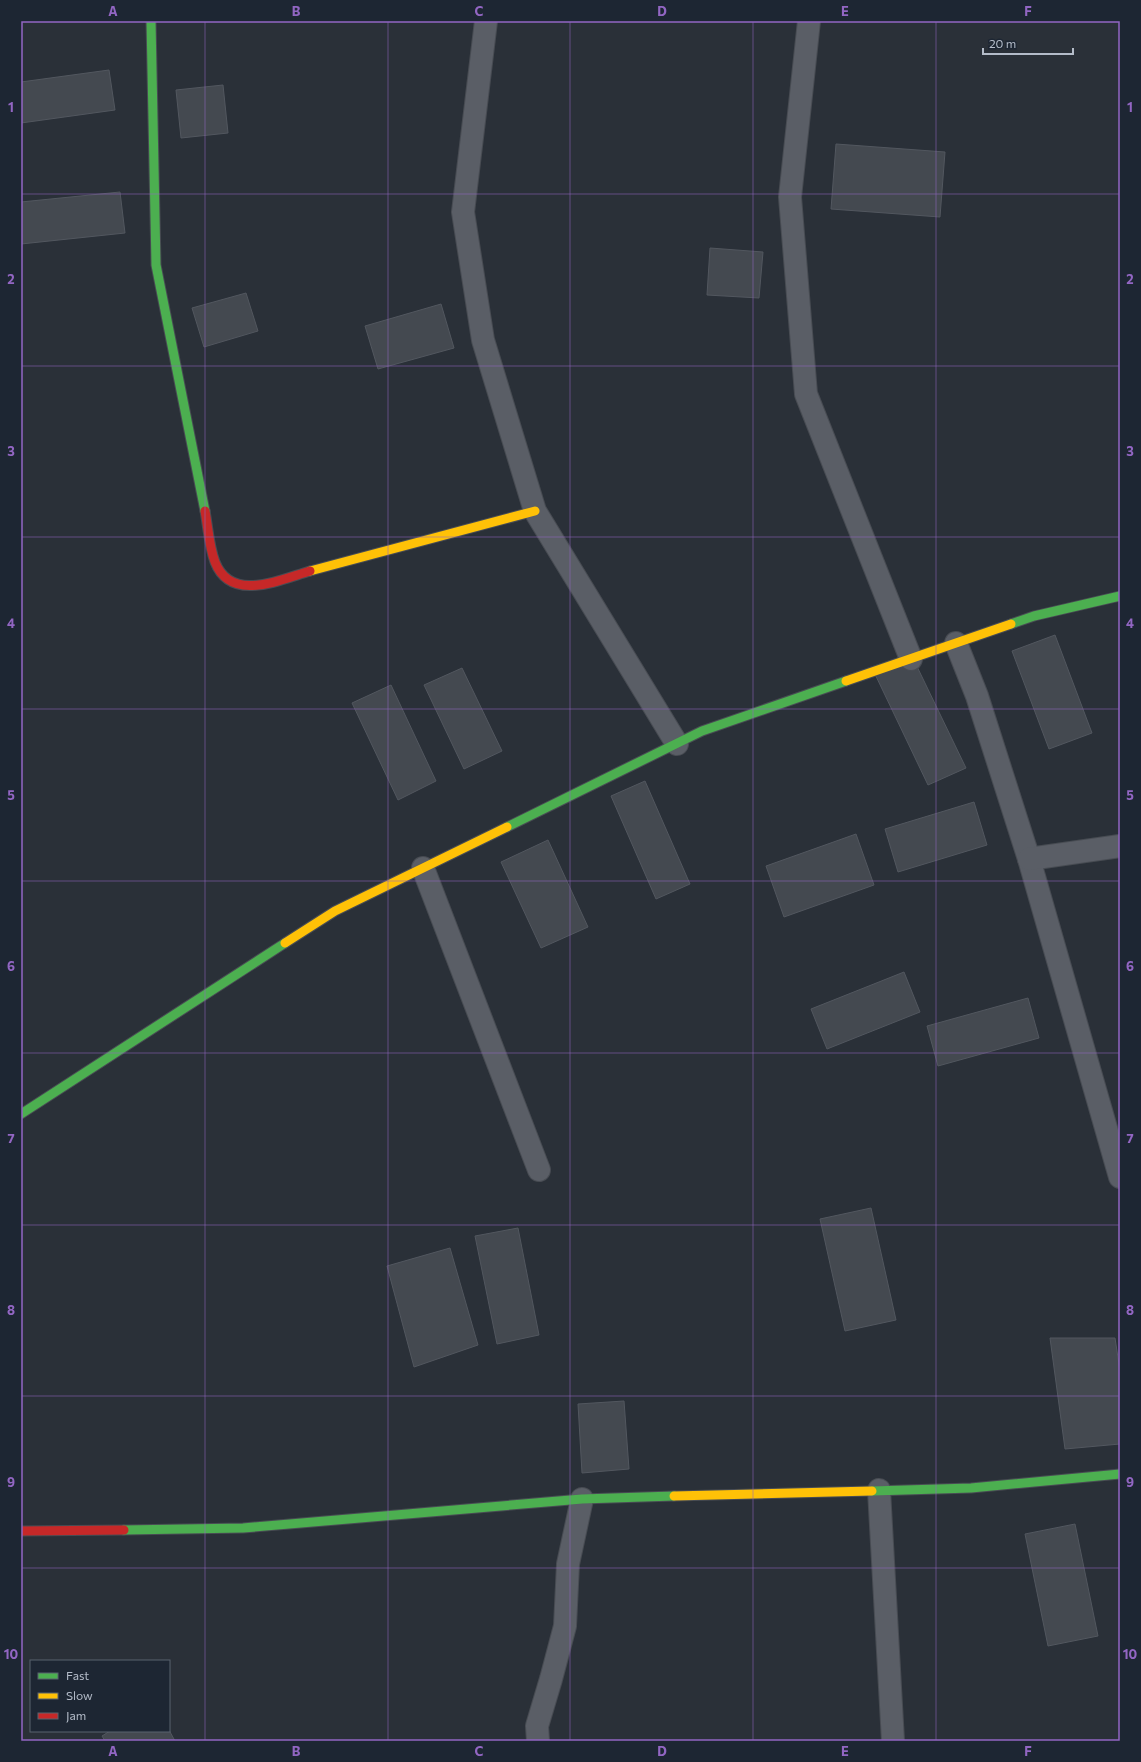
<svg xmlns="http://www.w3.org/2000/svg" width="1141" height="1762" viewBox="0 0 1141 1762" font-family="Commissioner,sans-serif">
<rect width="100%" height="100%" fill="#2a3038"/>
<g fill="#444950" stroke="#52575f">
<polygon points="109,70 115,110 21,123 21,82"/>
<polygon points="223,85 228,133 181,138 176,90"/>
<polygon points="836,144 945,152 940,217 831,209"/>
<polygon points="120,192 125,233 21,244 21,202"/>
<polygon points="710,248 763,252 759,298 707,295"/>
<polygon points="246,293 258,331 204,347 192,308"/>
<polygon points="441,304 454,348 378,369 365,326"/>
<polygon points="1055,635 1092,733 1049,749 1012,651"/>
<polygon points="910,652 966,768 928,785 873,670"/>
<polygon points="462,668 502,751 464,769 424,685"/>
<polygon points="391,685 436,781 398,800 352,703"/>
<polygon points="645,781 690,884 656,899 611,796"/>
<polygon points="974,802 987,845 898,872 885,829"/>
<polygon points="856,834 874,885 784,917 766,866"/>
<polygon points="548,840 588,927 541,948 501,862"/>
<polygon points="904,972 920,1012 827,1049 811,1009"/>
<polygon points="1028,998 1039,1038 938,1066 927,1026"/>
<polygon points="871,1208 896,1320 845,1331 820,1219"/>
<polygon points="518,1228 539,1335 497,1344 475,1236"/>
<polygon points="450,1248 478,1345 414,1367 387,1266"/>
<polygon points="1050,1338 1115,1338 1120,1371 1120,1444 1065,1449"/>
<polygon points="624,1401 629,1469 582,1473 578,1404"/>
<polygon points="1075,1524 1098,1636 1048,1646 1025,1534"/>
<polygon points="169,1730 175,1741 105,1741 102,1736 110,1731 169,1731"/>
</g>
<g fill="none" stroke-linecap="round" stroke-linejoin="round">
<defs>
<g id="street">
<polyline points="486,21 463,212 483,340 535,511 677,744"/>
<polyline points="809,21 790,197 806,394 911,659"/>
<polyline points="956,643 977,696 1029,859 1120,1177"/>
<polyline points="1029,859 1120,846"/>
<polyline points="423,868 539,1170"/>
<polyline points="879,1490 893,1741"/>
<polyline points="538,1741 537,1726 551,1679 565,1626 568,1564 582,1499"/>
</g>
<g id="fast">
<polyline points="151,21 156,265 205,511"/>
<polyline points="1011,624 1034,616 1120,596"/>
<polyline points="507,827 702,731 846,681"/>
<polyline points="21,1114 285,943"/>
<polyline points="872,1491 971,1488 1120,1474"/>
<polyline points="124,1530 243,1528 582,1499 674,1496"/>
</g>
<g id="slow">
<polyline points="310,571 535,511"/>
<polyline points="846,681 1011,624"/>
<polyline points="285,943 335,911 507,827"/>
<polyline points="674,1496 872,1491"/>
</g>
<g id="jam">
<path d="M205 511C208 527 209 546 215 562 231 603 279 580 310 571"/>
<polyline points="21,1531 124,1530"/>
</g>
</defs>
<use href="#street" stroke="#484c53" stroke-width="24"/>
<use href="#fast" stroke="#484c53" stroke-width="11"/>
<use href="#slow" stroke="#484c53" stroke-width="11"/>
<use href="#jam" stroke="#484c53" stroke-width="11"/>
<use href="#street" stroke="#5a5e66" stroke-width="22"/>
<use href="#fast" stroke="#4caf50" stroke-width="9"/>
<use href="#slow" stroke="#ffc107" stroke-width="9"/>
<use href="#jam" stroke="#c62828" stroke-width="9"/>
</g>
<path fill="none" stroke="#9266c3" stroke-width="1" stroke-opacity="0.55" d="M205 21V1741M388 21V1741M570 21V1741M753 21V1741M936 21V1741M21 194H1120M21 366H1120M21 537H1120M21 709H1120M21 881H1120M21 1053H1120M21 1225H1120M21 1396H1120M21 1568H1120"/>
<rect width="1141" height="1762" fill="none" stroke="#1d2633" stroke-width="44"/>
<rect x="30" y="1660" width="140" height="72" fill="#1d2633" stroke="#59626f"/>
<rect x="38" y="1673" width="20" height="6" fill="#4caf50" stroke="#59626f"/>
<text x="66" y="1680" font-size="12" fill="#b4bcc9">Fast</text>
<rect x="38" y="1693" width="20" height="6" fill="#ffc107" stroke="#59626f"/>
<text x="66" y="1700" font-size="12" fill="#b4bcc9">Slow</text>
<rect x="38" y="1713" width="20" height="6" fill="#c62828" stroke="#59626f"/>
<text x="66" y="1720" font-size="12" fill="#b4bcc9">Jam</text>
<path d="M983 48v6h90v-6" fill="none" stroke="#b4bcc9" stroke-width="2"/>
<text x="989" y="48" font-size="12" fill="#b4bcc9" stroke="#1d2633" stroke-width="3" paint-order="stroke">20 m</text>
<rect x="22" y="22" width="1097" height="1718" fill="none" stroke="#9266c3" stroke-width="1.5"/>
<g font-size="13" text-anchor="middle" font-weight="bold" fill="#9266c3">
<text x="113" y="16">A</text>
<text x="296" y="16">B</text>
<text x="479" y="16">C</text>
<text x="662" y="16">D</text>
<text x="845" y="16">E</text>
<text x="1028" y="16">F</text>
<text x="11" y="112">1</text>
<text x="1130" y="112">1</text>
<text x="11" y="284">2</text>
<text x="1130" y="284">2</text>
<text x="11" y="456">3</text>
<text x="1130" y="456">3</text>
<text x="11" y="628">4</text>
<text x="1130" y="628">4</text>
<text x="11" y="800">5</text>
<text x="1130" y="800">5</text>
<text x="11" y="971">6</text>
<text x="1130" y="971">6</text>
<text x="11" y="1143">7</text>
<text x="1130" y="1143">7</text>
<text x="11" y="1315">8</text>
<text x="1130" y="1315">8</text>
<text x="11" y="1487">9</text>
<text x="1130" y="1487">9</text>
<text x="11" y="1659">10</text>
<text x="1130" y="1659">10</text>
<text x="113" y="1756">A</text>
<text x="296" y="1756">B</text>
<text x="479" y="1756">C</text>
<text x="662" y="1756">D</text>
<text x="845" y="1756">E</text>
<text x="1028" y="1756">F</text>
</g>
</svg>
